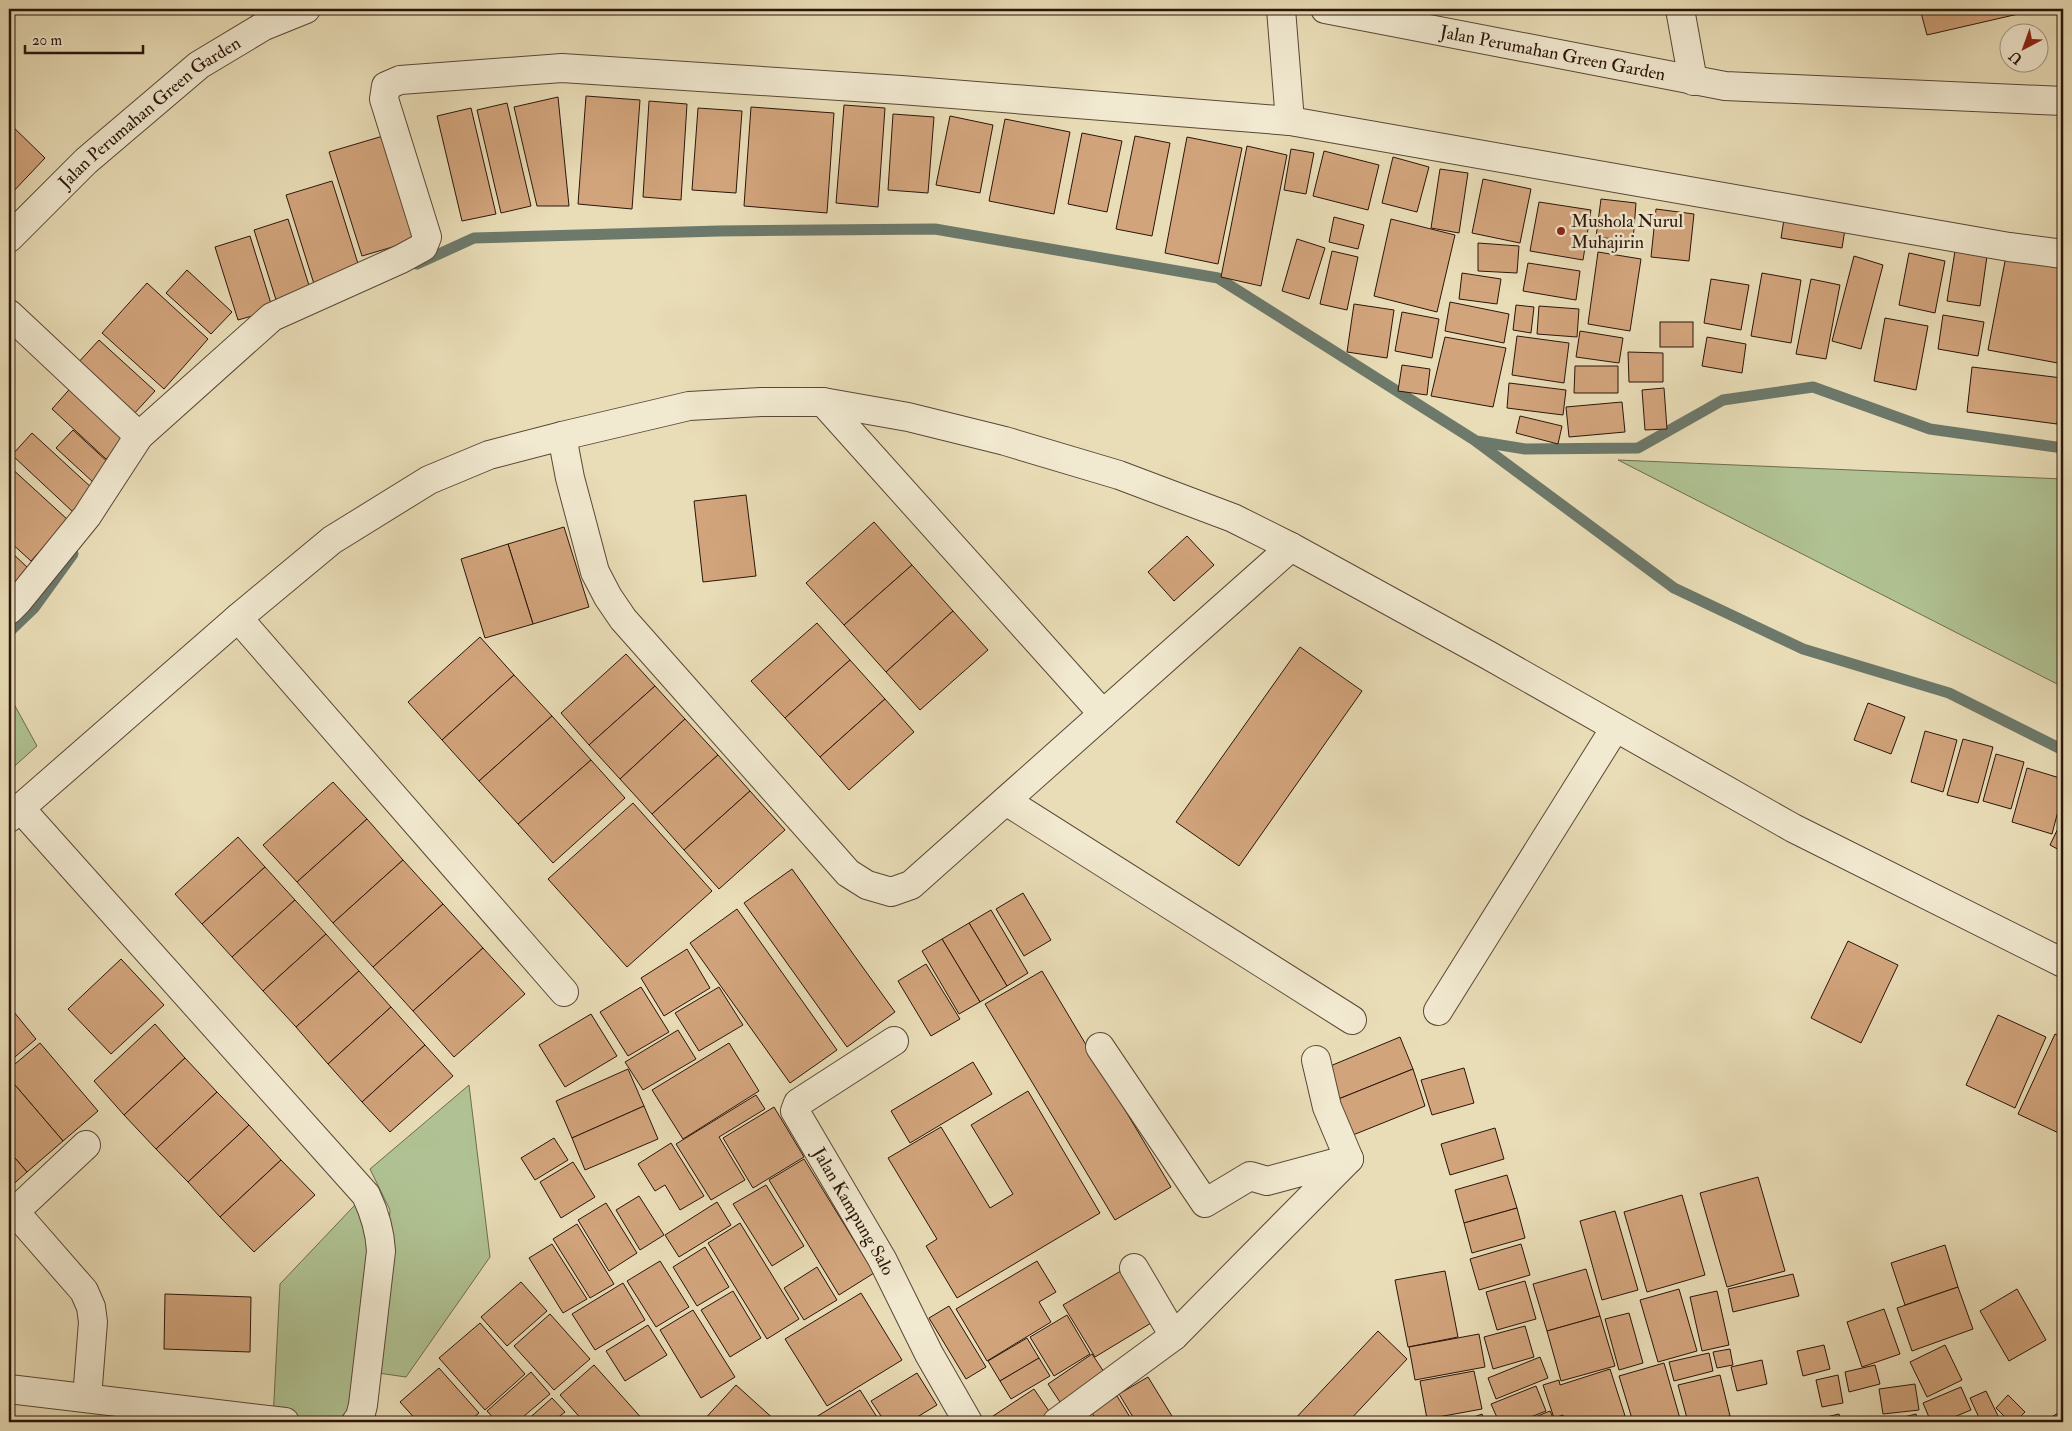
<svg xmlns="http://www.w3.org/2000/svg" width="2072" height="1431" viewBox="0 0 2072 1431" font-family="'IM FELL Double Pica',serif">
<rect width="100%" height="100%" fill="#e9ddb7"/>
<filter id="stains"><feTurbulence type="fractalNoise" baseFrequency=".004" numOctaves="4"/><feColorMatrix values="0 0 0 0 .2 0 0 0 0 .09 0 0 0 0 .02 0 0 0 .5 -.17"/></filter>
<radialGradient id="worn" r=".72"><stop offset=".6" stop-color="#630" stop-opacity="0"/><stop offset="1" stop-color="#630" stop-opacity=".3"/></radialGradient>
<g fill="#b0c293" stroke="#6e6c4e">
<polygon points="1618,460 2063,479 2063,687"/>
<polygon points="9,695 37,746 9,771"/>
<polygon points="469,1085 490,1257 406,1377 378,1373 390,1210 370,1169"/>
<polygon points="372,1187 360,1422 273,1419 280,1284"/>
</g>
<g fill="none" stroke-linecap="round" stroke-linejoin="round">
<g stroke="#6c796b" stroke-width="11">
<polyline points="417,264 474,238 719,231 935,229 1218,278 1476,441 1525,449 1638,448 1723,400 1813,387 1930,429 2063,448"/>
<polyline points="1477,442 1674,588 1803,649 1949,693 2063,750"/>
<polyline points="9,632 34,608 73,554"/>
</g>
</g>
<g fill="#d2a47c" stroke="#2b150a">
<polygon points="1920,9 2027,9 2027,12 1927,35"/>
<polygon points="586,96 640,100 632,209 578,204"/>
<polygon points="558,97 569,206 537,206 514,107"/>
<polygon points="649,101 687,104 681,200 643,197"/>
<polygon points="507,103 531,206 501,213 477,110"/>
<polygon points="844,105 885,108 878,207 836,203"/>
<polygon points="751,107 834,113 827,213 744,206"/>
<polygon points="471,108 496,214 462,221 437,116"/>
<polygon points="698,108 742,111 736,193 692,190"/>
<polygon points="893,114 934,117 928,193 888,190"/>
<polygon points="950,116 993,125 980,193 936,185"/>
<polygon points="1005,119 1070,132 1054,214 989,201"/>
<polygon points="9,123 45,158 9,196"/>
<polygon points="1082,133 1122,141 1107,212 1068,204"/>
<polygon points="383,136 416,240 362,256 329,152"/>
<polygon points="1135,136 1170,143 1152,236 1116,229"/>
<polygon points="1187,137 1242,148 1218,264 1165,253"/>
<polygon points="1247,146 1287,155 1261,286 1221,277"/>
<polygon points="1291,149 1314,153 1306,194 1284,190"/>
<polygon points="1324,151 1379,165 1368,210 1313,196"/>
<polygon points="1393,157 1429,167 1417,212 1382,203"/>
<polygon points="1440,169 1468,173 1459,233 1431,228"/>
<polygon points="1483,179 1531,189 1520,243 1472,233"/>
<polygon points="332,181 360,270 314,284 286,195"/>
<polygon points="1601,199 1636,203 1633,241 1596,237"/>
<polygon points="1539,202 1591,210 1583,260 1530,251"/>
<polygon points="1656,209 1694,214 1689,261 1651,257"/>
<polygon points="1785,213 1846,223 1842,248 1781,238"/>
<polygon points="1334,217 1364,225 1358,249 1329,242"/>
<polygon points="288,219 312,295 278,306 254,230"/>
<polygon points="1391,219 1455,235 1437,312 1374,296"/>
<polygon points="250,236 273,310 238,320 215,247"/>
<polygon points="1297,239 1325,248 1309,299 1282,291"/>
<polygon points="1478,243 1519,246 1517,273 1478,271"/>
<polygon points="1332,251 1358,257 1347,310 1320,304"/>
<polygon points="1955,251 1987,256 1980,306 1947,301"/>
<polygon points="1598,252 1641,259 1630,331 1588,324"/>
<polygon points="1909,253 1945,261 1935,313 1899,305"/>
<polygon points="1854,256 1883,265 1861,349 1832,341"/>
<polygon points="2006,256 2063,267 2063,364 1988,350"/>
<polygon points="1528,263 1580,271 1576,300 1523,291"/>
<polygon points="187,270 232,312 211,334 166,293"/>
<polygon points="1462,273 1501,279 1497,304 1459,299"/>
<polygon points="1762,273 1801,280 1791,343 1751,336"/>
<polygon points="1711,279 1749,285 1741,330 1704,323"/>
<polygon points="1811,279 1840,285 1826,359 1796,354"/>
<polygon points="147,283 208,339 164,389 102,333"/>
<polygon points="1450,302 1509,314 1504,343 1445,331"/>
<polygon points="1354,304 1394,310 1387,358 1347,352"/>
<polygon points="1516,305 1534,307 1531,333 1513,330"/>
<polygon points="1539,306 1579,309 1577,337 1537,334"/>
<polygon points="1402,312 1439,319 1432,358 1395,351"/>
<polygon points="1943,315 1984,322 1978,356 1938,349"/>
<polygon points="1885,318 1928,326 1916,390 1874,381"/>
<rect x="1660" y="322" width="33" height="25"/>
<polygon points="1580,331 1623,338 1619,363 1576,357"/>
<polygon points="1517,336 1569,343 1564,383 1512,375"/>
<polygon points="1445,337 1506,348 1493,407 1431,396"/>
<polygon points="1707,337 1746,344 1742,373 1702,366"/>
<polygon points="99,340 155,391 132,416 76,365"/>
<polygon points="1628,352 1663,353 1663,382 1629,382"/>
<polygon points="1402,365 1430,369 1427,395 1398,391"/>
<polygon points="1575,366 1618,366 1618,393 1574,393"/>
<polygon points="1972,367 2062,378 2057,424 1967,412"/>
<polygon points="75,383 131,434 106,459 52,409"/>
<polygon points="1509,383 1566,390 1563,415 1507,408"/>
<polygon points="1664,388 1667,429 1645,430 1642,390"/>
<polygon points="1622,402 1625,432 1569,437 1566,407"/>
<polygon points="1520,416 1562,426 1558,444 1516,433"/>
<polygon points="73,430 111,465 94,483 56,448"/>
<polygon points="32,433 93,489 73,512 12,455"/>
<polygon points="9,466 68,520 31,561 9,541"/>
<polygon points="746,495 756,576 703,582 694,501"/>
<polygon points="874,522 912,565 844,625 806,583"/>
<polygon points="564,527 589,607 533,624 508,544"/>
<polygon points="1187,536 1214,565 1174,601 1148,572"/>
<polygon points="508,544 533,624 485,638 461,559"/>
<polygon points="9,550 29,569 9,591"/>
<polygon points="912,565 953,611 886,672 844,625"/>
<polygon points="953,611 988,650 920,710 886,672"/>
<polygon points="817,623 850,660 785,718 751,681"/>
<polygon points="480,637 514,675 442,740 408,702"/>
<polygon points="1300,647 1362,691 1239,866 1176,822"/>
<polygon points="626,654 655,686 589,745 561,713"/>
<polygon points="850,660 885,699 820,757 785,718"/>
<polygon points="514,675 552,716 479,781 442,740"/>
<polygon points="655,686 685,719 620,779 589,745"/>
<polygon points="885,699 914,732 849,790 820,757"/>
<polygon points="1868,703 1905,717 1891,754 1854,740"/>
<polygon points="552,716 591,760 518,824 479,781"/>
<polygon points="685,719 718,755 652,814 620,779"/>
<polygon points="1925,731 1957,740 1943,792 1911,782"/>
<polygon points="1963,739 1993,747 1978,803 1947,795"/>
<polygon points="1996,754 2024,762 2011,809 1983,801"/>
<polygon points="718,755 750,791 684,850 652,814"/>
<polygon points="591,760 625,798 553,863 518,824"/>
<polygon points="2027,768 2063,779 2063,792 2052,834 2012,822"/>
<polygon points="333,782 367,819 297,882 263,845"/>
<polygon points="750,791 785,830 719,889 684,850"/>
<polygon points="633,803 712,891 627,967 548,879"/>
<polygon points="2063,818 2063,852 2050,845"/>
<polygon points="367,819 403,860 333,923 297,882"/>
<polygon points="238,837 265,867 202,924 175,894"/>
<polygon points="403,860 443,904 373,967 333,923"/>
<polygon points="265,867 295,900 232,957 202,924"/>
<polygon points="792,869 895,1012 847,1047 744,903"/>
<polygon points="1023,893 1051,940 1024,956 996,909"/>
<polygon points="295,900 326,934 263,991 232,957"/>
<polygon points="443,904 483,948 413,1011 373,967"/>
<polygon points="737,909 837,1050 790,1083 690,943"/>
<polygon points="991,910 1028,973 1007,986 969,923"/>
<polygon points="969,923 1007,986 980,1002 942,939"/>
<polygon points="326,934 359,971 296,1027 263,991"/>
<polygon points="942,939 980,1002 959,1014 922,951"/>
<polygon points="1848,941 1898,965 1861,1043 1811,1018"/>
<polygon points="483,948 525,994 454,1057 413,1011"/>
<polygon points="687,949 710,988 664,1016 641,978"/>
<polygon points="121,959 164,1005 111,1054 68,1009"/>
<polygon points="926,964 960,1019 931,1036 898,981"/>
<polygon points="359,971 391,1007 328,1064 296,1027"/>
<polygon points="1042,971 1171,1187 1115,1220 985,1004"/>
<polygon points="641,987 669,1032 628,1056 600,1012"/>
<polygon points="719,987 743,1025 699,1051 675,1013"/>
<polygon points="9,1006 36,1039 9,1062"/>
<polygon points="391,1007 425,1045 362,1102 328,1064"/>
<polygon points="591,1014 617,1056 565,1087 539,1045"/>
<polygon points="1998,1015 2046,1037 2015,1108 1966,1085"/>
<polygon points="155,1024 185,1058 124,1115 94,1081"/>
<polygon points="678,1030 696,1059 643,1090 625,1062"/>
<polygon points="2055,1034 2063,1038 2063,1135 2018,1114"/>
<polygon points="1400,1037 1413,1069 1336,1100 1323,1069"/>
<polygon points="40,1043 98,1111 63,1141 9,1078 9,1069"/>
<polygon points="729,1043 759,1091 683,1139 652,1090"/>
<polygon points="425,1045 453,1076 390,1132 362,1102"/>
<polygon points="185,1058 217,1092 156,1149 124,1115"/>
<polygon points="973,1062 992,1094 910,1143 891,1111"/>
<polygon points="1464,1068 1474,1103 1432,1115 1421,1080"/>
<polygon points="628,1069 644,1106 572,1138 556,1101"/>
<polygon points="1413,1069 1425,1106 1348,1137 1336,1100"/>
<polygon points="9,1078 63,1141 27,1172 9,1151"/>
<polygon points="1028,1091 1100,1213 957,1298 926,1246 937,1239 888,1158 941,1127 990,1208 1013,1194 971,1125"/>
<polygon points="217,1092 249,1125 188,1182 156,1149"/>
<polygon points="756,1095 765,1109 719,1137 745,1180 711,1200 676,1144"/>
<polygon points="644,1106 658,1139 585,1170 572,1138"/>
<polygon points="774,1107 804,1157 753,1188 723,1138"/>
<polygon points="249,1125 281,1160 220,1217 188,1182"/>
<polygon points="1495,1128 1504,1159 1450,1175 1441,1144"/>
<polygon points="554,1138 568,1160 535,1180 521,1158"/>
<polygon points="671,1143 704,1196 680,1210 665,1185 655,1191 638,1164"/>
<polygon points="9,1151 27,1172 9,1188"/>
<polygon points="804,1159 874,1273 839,1295 769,1180"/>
<polygon points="281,1160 315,1195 254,1252 220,1217"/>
<polygon points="573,1162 595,1197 561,1218 540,1182"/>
<polygon points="1507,1175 1517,1208 1464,1223 1455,1190"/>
<polygon points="1758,1177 1785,1271 1727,1287 1700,1193"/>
<polygon points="766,1185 804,1246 772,1266 733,1204"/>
<polygon points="1682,1195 1705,1275 1647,1292 1624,1212"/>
<polygon points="639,1196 664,1235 640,1250 616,1210"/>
<polygon points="717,1202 731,1225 679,1257 665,1235"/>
<polygon points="606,1203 637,1253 609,1271 578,1220"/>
<polygon points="1517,1208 1525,1238 1472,1253 1464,1223"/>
<polygon points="1615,1211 1638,1290 1602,1300 1580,1221"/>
<polygon points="740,1223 799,1319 767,1339 708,1243"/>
<polygon points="577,1224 614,1284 590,1298 553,1239"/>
<polygon points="552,1244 587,1299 563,1313 529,1258"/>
<polygon points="1521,1244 1530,1275 1479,1290 1470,1259"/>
<polygon points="1945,1245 1958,1287 1905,1305 1891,1263"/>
<polygon points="705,1247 729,1287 697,1306 673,1267"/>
<polygon points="660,1261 689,1307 656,1327 627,1281"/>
<polygon points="1037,1261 1056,1292 1039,1302 1051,1322 987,1361 956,1309"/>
<polygon points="1131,1265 1161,1317 1095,1357 1063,1305"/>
<polygon points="817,1267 837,1300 804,1320 784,1288"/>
<polygon points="1586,1269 1600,1316 1547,1331 1533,1284"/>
<polygon points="1445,1271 1458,1337 1408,1347 1395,1280"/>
<polygon points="1793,1274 1799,1296 1733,1312 1728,1289"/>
<polygon points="1525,1281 1536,1319 1497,1330 1486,1292"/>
<polygon points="521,1282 547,1311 507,1346 481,1317"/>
<polygon points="623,1283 645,1320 595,1350 572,1314"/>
<polygon points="1958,1287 1973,1329 1912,1351 1897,1308"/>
<polygon points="1679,1289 1697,1351 1658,1362 1640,1300"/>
<polygon points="2017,1289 2046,1340 2009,1361 1980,1311"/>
<polygon points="733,1291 761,1338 730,1357 701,1310"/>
<polygon points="1717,1291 1729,1345 1702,1351 1690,1297"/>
<polygon points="861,1293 902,1360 827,1406 785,1339"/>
<polygon points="165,1294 251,1297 250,1352 164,1349"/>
<polygon points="949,1306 986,1367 966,1379 929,1318"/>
<polygon points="1884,1309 1900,1354 1862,1367 1847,1322"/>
<polygon points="693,1310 735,1377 701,1398 660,1330"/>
<polygon points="1629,1313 1643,1363 1619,1370 1605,1319"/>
<polygon points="550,1314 590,1359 554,1390 514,1346"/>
<polygon points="1067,1315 1090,1354 1054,1376 1030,1337"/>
<polygon points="1600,1316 1615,1366 1561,1381 1547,1331"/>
<polygon points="480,1323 525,1374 485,1410 439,1358"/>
<polygon points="648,1325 667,1355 625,1381 606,1351"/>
<polygon points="1525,1326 1534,1357 1493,1369 1484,1337"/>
<polygon points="1378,1331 1407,1359 1348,1422 1292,1422"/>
<polygon points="1479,1334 1485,1367 1415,1380 1409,1347"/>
<polygon points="1027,1338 1039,1358 1000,1381 988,1361"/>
<polygon points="1824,1345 1830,1369 1803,1376 1797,1351"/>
<polygon points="1945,1345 1962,1380 1927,1397 1910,1362"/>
<polygon points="1730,1349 1733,1365 1717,1368 1713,1352"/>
<polygon points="1709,1353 1713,1371 1674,1381 1669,1362"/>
<polygon points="1092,1354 1108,1378 1064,1408 1048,1384"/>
<polygon points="1540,1357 1548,1378 1496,1399 1488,1378"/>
<polygon points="1039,1358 1050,1376 1011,1399 1000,1381"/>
<polygon points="1762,1360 1767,1384 1737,1391 1731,1367"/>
<polygon points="1664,1363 1681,1422 1633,1422 1619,1376"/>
<polygon points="594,1365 645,1422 584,1422 560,1395"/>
<polygon points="1875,1365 1880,1384 1849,1392 1845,1372"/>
<polygon points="439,1368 479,1413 468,1422 418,1422 400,1402"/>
<polygon points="1610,1369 1627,1422 1565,1422 1563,1415 1554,1418 1543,1385 1559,1380 1560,1385"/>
<polygon points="1474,1371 1482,1409 1427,1419 1420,1381"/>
<polygon points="531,1372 550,1394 517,1422 497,1422 487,1411"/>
<polygon points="917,1373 937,1405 909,1422 885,1422 871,1401"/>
<polygon points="1720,1375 1730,1416 1705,1422 1688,1422 1678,1385"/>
<polygon points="1838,1375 1843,1403 1822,1407 1816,1380"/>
<polygon points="1148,1377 1175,1421 1136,1422 1119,1394"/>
<polygon points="1915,1384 1919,1410 1883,1414 1879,1389"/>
<polygon points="736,1385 777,1422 702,1422"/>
<polygon points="1536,1386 1546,1411 1518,1422 1499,1422 1491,1404"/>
<polygon points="1961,1387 1971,1410 1942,1422 1931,1422 1923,1403"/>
<polygon points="1034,1389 1053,1417 1045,1422 984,1422"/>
<polygon points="860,1390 880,1422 808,1422"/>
<polygon points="1986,1391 2001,1422 1981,1422 1970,1398"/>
<polygon points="2008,1395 2025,1412 2015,1422 2010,1422 1996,1408"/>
<polygon points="1117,1396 1133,1422 1097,1422 1091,1411"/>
<polygon points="552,1398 565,1412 552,1422 525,1422"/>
<polygon points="2063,1410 2063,1422 2053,1422 2050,1418"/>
<polygon points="1550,1411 1555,1422 1523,1422"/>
<polygon points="1482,1414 1485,1422 1460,1422"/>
<polygon points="1839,1414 1841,1422 1805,1422"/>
<polygon points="1916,1414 1919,1422 1892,1422 1892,1420"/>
</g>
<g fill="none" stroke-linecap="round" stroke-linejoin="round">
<defs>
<g id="street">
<polyline points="1281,9 1290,121"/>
<path id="s1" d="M1325 9 1725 86 2063 101"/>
<polyline points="1680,9 1693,81"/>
<path id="s2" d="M9 238 86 161 199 65 264 26 306 9"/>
<polyline points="9,314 139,436"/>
<polyline points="823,402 1103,714 1291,547"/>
<polyline points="562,436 570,478 595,572 608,597 623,619 848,873 867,885 891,892 911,885 1103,714"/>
<polyline points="9,610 18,601 87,516 139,436 272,317 401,259 423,247 427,237 384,99 386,86 400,80 562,68 901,90 1290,121 2009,247 2063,254"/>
<polyline points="238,618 564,992"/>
<polyline points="1006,801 1352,1020"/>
<path d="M20 808 366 1195C375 1214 380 1231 381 1251L363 1405 360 1417 356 1422"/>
<polyline points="9,818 238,618 332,540 429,480 489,455 562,436 689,406 761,402 823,402 908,417 1005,441 1119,475 1233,518 1291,547 1488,655 1793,828 2063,963"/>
<polyline points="1438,1011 1615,728"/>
<path id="s3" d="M894 1041 798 1103 795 1111 882 1259 929 1354 968 1422"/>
<polyline points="1316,1060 1327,1107 1349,1159"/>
<polyline points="15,1212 84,1291 91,1307 93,1322 87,1398"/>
<polyline points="9,1217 86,1145"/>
<polyline points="1134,1268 1174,1336"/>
<polyline points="9,1389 285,1422"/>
<polyline points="1057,1422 1174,1336 1349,1159 1267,1181 1250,1176 1205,1203 1100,1047"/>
</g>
</defs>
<use href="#street" stroke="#5a4735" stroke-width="30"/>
<use href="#street" stroke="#f1e9d0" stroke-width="28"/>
</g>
<circle fill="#8f2418" stroke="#f1e9d0" stroke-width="2" cx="1561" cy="231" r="5"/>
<g text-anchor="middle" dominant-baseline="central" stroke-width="5" stroke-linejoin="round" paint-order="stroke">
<g font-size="18" fill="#2b150a" stroke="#f1e9d0">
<text stroke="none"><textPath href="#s1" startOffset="232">Jalan Perumahan Green Garden</textPath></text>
<text stroke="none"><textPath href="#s2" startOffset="189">Jalan Perumahan Green Garden</textPath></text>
<text stroke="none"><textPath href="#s3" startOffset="239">Jalan Kampung Salo</textPath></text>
</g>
<g font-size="18" fill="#2b150a" stroke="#f1e9d0" text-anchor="start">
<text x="1571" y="221">Mushola Nurul<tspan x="1571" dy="21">Muhajirin</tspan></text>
</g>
</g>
<rect width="2072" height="1431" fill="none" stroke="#e9ddb7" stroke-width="30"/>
<rect x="10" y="10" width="2052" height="1411" fill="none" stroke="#2b150a" stroke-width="2.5"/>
<rect x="15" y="15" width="2042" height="1401" fill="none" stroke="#2b150a"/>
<g transform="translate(2024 48) rotate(221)"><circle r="24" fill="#f1e9d0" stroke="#a29481"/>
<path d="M0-4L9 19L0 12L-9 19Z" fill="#8f2418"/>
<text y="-8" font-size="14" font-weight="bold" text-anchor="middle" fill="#2b150a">U</text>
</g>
<path d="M25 45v8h118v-8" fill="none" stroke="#2b150a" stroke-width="2.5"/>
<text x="32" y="45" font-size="15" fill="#2b150a" stroke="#f1e9d0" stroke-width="4" paint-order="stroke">20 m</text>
<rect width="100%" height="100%" filter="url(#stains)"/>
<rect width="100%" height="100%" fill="url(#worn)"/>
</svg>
